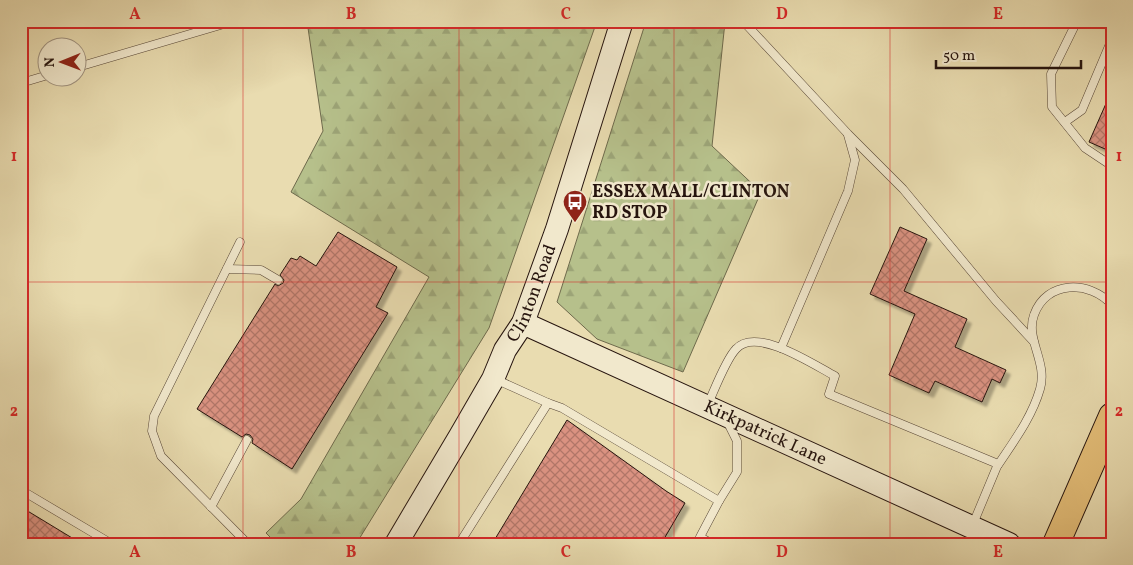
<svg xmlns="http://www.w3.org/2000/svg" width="1133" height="565" viewBox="0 0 1133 565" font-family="Vollkorn,serif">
<defs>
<pattern id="forest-firs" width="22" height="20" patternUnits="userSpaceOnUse" patternTransform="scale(1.25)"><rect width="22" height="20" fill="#b6c08b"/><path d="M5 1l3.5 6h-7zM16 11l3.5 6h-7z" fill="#9ca477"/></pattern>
<pattern id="building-cross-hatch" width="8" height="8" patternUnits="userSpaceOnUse" patternTransform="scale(1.25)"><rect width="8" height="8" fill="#da9281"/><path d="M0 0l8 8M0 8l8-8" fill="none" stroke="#b17668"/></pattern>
<filter id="shadow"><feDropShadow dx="4.5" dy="4.5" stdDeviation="1" flood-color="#0004"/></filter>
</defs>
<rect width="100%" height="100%" fill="#e9dcb0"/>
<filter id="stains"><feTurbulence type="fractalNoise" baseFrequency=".004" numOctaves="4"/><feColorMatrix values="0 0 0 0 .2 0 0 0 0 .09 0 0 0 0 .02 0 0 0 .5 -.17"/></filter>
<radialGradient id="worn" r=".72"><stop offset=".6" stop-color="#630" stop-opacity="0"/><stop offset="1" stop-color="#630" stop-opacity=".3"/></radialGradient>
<g fill="url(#forest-firs)" stroke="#6e6a4c">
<polygon points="307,21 597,21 489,328 356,544 277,544 266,533 301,499 429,277 291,192 323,131"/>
<polygon points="646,21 725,22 712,146 761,192 683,372 597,339 557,302"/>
</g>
<g fill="url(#building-cross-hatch)" stroke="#26140e" filter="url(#shadow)">
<polygon points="1112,90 1112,152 1089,142"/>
<polygon points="900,227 927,239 904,291 967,319 955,347 1006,370 1000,383 992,379 982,402 935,381 929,393 889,375 915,314 870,294"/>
<polygon points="338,232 397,267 376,307 388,313 292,469 252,443 253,439 250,435 246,434 242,437 197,409 275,284 278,286 283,283 284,280 280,275 291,258 297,260 300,256 316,266"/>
<polygon points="567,420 666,491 685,503 661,544 492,544"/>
<polygon points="21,507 82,544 21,544"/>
</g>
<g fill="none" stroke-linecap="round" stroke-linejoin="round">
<defs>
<g id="lane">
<polyline points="743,21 848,134 903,189 996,301 1034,342"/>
<polyline points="1077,21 1051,74 1052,107 1085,148 1112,166"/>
<polyline points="78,67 224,24 226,21"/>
<polyline points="21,83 48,75"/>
<polyline points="1065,122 1082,110 1112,39"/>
<polyline points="240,242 154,416 152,431 161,456 248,544"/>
<polyline points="227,269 261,270 278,280"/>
<polyline points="781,348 848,191 855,160 848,135"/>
<polyline points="495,379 548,403 562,408 719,501"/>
<path d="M708 404C714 391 726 359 736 349 756 326 814 365 835 376L829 394 998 464 973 524"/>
<path d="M998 465C1014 441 1032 417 1040 389 1048 362 1025 339 1034 315 1046 280 1090 280 1112 305"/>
<polyline points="21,490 112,544"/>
<polyline points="211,507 247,440"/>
<polyline points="459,544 548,403"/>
<polyline points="712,544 700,537 719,501 737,472 737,441 728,423"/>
</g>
<g id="secondary">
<path id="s1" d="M523 323 1009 544"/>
<path id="s2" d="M396 544 460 436 493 379 505 350 523 323 557 229 622 21"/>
</g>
<polyline id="primary" points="1056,544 1112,416"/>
</defs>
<use href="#lane" stroke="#574636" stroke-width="9"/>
<use href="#secondary" stroke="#26140e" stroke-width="24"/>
<use href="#primary" stroke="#26140e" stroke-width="28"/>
<use href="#lane" stroke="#f1e8cc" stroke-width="8"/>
<use href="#secondary" stroke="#f1e8cc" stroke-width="22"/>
<use href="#primary" stroke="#e4be78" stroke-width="26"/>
</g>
<path fill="none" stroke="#d62828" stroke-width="1" stroke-opacity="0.55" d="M243 21V544M459 21V544M674 21V544M890 21V544M21 282H1112"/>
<defs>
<symbol id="bus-pin" viewBox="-11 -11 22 30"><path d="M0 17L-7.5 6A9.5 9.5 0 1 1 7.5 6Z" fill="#8f2418" stroke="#f1e8cc"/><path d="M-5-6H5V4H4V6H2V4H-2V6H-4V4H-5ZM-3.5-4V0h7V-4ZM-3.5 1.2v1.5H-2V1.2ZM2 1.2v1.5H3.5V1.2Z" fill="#fff"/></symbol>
</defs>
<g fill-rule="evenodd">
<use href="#bus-pin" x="561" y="188" width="28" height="38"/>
</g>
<g text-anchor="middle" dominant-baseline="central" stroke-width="5" stroke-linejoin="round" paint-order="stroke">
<g font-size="18" font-weight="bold" fill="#26140e" stroke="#f1e8cc" text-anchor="start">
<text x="592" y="192">ESSEX MALL/CLINTON<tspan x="592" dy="21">RD STOP</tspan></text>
</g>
<g font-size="18" fill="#26140e" stroke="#f1e8cc">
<text stroke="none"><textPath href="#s2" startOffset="286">Clinton Road</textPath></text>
<text stroke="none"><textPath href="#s1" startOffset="266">Kirkpatrick Lane</textPath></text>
</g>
</g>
<rect width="1133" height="565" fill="none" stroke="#e9dcb0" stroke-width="55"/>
<g transform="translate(62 62) rotate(269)"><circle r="24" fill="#f1e8cc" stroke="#a09380"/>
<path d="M0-4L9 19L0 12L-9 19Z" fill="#8f2418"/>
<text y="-8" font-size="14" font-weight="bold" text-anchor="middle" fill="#26140e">N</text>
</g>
<path d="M936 60v8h145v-8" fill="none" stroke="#26140e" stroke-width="2.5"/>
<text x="943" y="60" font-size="15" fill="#26140e" stroke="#f1e8cc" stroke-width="4" paint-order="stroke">50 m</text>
<rect x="28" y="28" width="1078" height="510" fill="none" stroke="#d62828" stroke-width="2"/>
<g font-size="16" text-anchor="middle" font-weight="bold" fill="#d62828">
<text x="135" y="19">A</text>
<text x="351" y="19">B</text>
<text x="566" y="19">C</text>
<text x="782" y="19">D</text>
<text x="998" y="19">E</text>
<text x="14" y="161">1</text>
<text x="1119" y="161">1</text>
<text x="14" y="416">2</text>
<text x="1119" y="416">2</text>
<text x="135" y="557">A</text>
<text x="351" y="557">B</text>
<text x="566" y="557">C</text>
<text x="782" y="557">D</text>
<text x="998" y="557">E</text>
</g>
<rect width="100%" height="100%" filter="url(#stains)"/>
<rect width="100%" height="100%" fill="url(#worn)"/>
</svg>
